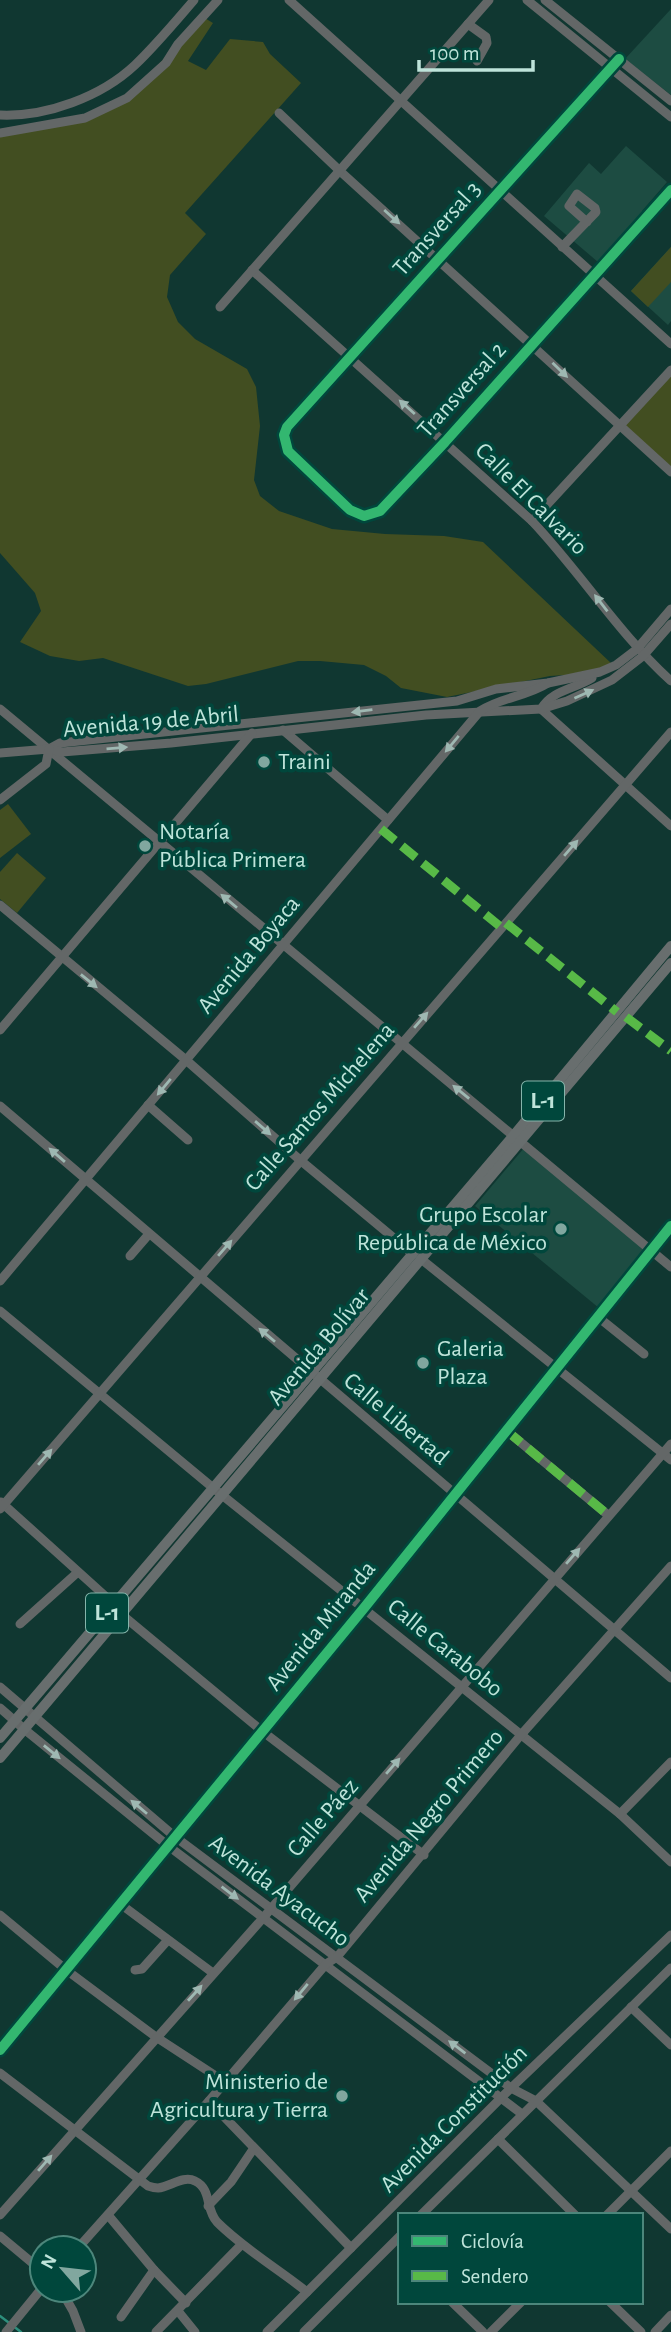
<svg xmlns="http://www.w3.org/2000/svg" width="671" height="2332" viewBox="0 0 671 2332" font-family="'Alegreya Sans',sans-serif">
<rect width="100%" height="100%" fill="#103731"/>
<g fill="#1d4c42">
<polygon points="671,9 671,95 625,59"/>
<polygon points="626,146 667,182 642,211 644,213 632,230 629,227 621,236 624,240 612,253 608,250 598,262 544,216 589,163 601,174"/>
<polygon points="671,247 671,321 668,325 631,291"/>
<polygon points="524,1148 647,1251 599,1308 475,1206"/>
</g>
<g fill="#424e21">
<polygon points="203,17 213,23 188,61 206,70 230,39 263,42 270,54 301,83 185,213 206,234 170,275 167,297 178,322 195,339 247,369 256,387 260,426 254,480 260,496 279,511 332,529 385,534 444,536 483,542 612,664 597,673 550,676 447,697 401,688 386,676 364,665 320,661 298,661 206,684 188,686 103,658 79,661 50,656 20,642 41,611 35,593 0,553 0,133 85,118 127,98"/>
<polygon points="671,247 671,282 648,307 631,291"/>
<polygon points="671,375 671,469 623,427"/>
<polygon points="8,804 31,834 0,858 0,810"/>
<polygon points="17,853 46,878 17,913 0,899 0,872"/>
</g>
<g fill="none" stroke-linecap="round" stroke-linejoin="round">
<polyline stroke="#2d8f7d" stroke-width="2.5" points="0,2316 21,2332"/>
<g stroke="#636767" stroke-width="9">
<polyline points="289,0 671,344"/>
<polyline points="527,0 671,117"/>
<polyline points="545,0 671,101"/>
<polyline points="468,24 486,37 487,43 477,61"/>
<polyline points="619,59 287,427 284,435 288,451 350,510 364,516 380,511 445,442 671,190"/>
<polyline points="279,113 341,172 671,472"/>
<path d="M0 115C46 117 101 97 135 65 156 45 175 22 194 0"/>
<polyline points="0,133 85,118 127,98 166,63 178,44 218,0"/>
<polyline points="562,247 596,212 595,208 577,194 569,206 587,222"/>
<path d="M252 270 532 521C581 573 619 634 671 681"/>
<polyline points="220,307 489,0"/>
<polyline points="532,521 671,370"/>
<path d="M592 678C575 689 552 690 541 709L671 826"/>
<polyline points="0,709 671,1267"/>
<polyline points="283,730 388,820"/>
<polyline points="49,749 60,743 457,701 496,689 548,683 600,672 616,665 637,649 671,609"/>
<polyline points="0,753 49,749 62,752 171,743 426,715 541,709 567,701 612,680 643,656 671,624"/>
<polyline points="0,800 46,764 49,749"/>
<polyline points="0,905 186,1060 300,1160 413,1254"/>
<polyline points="0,1030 252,733"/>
<polyline points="148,1105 188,1140"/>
<polyline points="0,1106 671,1678"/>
<polyline points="130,1256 149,1234"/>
<polyline points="421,1259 671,1460"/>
<path d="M0 1281 480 711C501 697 526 697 548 683"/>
<polyline points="0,1311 212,1487 620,1814 671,1862"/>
<polyline points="598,1317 644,1354"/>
<polyline points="507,1431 608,1515"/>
<polyline points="1,1502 114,1604 121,1614 262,1731 424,1855"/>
<polyline points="0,1509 671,732"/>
<polyline points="20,1624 78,1572"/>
<polyline points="0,1687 174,1836 511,2088 536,2101 671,2229"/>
<polyline points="0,1708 24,1729 167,1845 522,2114"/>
<polyline points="620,1814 671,1762"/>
<polyline points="119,1903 213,1973"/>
<polyline points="0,1915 65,1969 156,2037 225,2082"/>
<polyline points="135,1970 142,1969 167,1941"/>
<polyline points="631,2007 671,2045"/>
<polyline points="0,2050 364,1608 671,1226"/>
<path d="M0 2073 148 2186C151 2187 155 2188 158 2188 170 2187 183 2175 195 2181 212 2189 205 2209 217 2222 244 2249 277 2268 307 2292"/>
<polyline points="209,2101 351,2248"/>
<polyline points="498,2139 575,2215"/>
<polyline points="208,2206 231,2182 254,2148"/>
<polyline points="0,2215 263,1918 671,1444"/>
<polyline points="108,2215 154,2270 186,2303"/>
<polyline points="421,2215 671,1968"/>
<polyline points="607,2215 671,2151"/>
<polyline points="0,2236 42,2271"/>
<polyline points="78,2248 209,2101 326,1964 337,1957 520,1736 671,1566"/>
<polyline points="61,2290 73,2311 81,2332"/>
<polyline points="452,2302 483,2332"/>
<polyline points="610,2302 641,2332"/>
<polyline points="178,2311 195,2332"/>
<polyline points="121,2317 154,2270"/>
<polyline points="6,2332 42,2288"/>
<polyline points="156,2332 241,2245"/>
<polyline points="267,2332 511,2088 671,1935"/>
<polyline points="304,2332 400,2236"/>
<polyline points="491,2332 521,2302"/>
<polyline points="655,2332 671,2315"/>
</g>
<g stroke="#686e6e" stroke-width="10">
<polyline points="0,1738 514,1135 671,946"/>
<polyline points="0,1758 671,963"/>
</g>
<g stroke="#58b947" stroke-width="9" stroke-dasharray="18 9" stroke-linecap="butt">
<polyline points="381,829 502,928"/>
<polyline points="506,923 617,1012"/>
<polyline points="626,1017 671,1051"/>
<polyline points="507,1431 608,1515"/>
</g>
<defs>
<g id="cycleway">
<polyline points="619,59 287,427 284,435 288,451 350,510 364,516 380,511 445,442 671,190"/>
<polyline points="0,2050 364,1608 671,1226"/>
</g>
</defs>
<use href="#cycleway" stroke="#00473c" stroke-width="15"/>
<use href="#cycleway" stroke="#33b770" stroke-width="10"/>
</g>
<defs><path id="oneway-solid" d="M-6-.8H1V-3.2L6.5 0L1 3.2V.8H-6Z" transform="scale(1.75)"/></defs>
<g fill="#9eb8b2">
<use href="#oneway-solid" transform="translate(392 217) rotate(42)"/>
<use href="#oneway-solid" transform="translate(560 370) rotate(44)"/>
<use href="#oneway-solid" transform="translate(407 407) rotate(-138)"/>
<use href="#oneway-solid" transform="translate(601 603) rotate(-128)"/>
<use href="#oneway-solid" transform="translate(584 694) rotate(-24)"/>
<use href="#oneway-solid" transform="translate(362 711) rotate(173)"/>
<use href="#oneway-solid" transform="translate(452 744) rotate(130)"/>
<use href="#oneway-solid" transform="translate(117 748) rotate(-5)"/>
<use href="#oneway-solid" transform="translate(571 848) rotate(-49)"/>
<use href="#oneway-solid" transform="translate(229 901) rotate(-140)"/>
<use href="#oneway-solid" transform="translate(89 981) rotate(39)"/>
<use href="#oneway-solid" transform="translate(421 1020) rotate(-49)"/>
<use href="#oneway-solid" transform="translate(164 1087) rotate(130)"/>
<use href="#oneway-solid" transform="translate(461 1092) rotate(-141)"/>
<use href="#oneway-solid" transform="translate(263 1128) rotate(41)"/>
<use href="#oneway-solid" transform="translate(57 1155) rotate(-139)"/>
<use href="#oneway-solid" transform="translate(225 1248) rotate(-49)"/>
<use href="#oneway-solid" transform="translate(267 1335) rotate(-140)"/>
<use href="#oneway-solid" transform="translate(45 1457) rotate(-49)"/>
<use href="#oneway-solid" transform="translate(573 1556) rotate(-49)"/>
<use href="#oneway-solid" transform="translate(52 1752) rotate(39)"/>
<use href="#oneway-solid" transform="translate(393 1766) rotate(-49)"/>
<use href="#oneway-solid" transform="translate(139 1807) rotate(-140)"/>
<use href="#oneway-solid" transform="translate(230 1893) rotate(37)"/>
<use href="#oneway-solid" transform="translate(301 1992) rotate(130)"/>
<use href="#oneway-solid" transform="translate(195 1993) rotate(-48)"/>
<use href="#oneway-solid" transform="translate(457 2047) rotate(-143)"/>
<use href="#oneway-solid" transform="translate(45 2163) rotate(-49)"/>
</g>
<g fill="#81a79f" stroke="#00473c" stroke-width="2.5">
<circle cx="264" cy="762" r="7"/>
<circle cx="145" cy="846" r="7"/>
<circle cx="561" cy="1229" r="7"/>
<circle cx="423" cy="1363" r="7"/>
<circle cx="342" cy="2096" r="7"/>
</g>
<g text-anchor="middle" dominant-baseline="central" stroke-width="7" stroke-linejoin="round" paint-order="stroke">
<g fill="#00473c" stroke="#85b5ab" stroke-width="2">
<rect x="522" y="1081.5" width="42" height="39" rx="5"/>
<rect x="86" y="1593.5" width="42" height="39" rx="5"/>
</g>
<g font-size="23" font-weight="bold" fill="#bee4da">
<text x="543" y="1101">L-1</text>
<text x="107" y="1613">L-1</text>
</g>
<g font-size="24" fill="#bee4da" stroke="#00473c">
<text transform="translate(437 229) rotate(-48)">Transversal 3</text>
<text transform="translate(462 390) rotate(-48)">Transversal 2</text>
<text transform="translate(531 499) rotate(45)">Calle El Calvario</text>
<text transform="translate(151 722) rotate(-5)">Avenida 19 de Abril</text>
<text transform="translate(249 955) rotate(-50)">Avenida Boyaca</text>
<text transform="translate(320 1107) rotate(-49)">Calle Santos Michelena</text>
<text transform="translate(319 1347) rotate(-50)">Avenida Bolívar</text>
<text transform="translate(396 1419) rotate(40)">Calle Libertad</text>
<text transform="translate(321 1626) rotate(-51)">Avenida Miranda</text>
<text transform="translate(445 1648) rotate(39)">Calle Carabobo</text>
<text transform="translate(429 1816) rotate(-50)">Avenida Negro Primero</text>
<text transform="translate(323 1818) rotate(-49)">Calle Páez</text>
<text transform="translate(279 1891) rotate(37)">Avenida Ayacucho</text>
<text transform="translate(454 2119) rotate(-45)">Avenida Constitución</text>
</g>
<g font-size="24" fill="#bee4da" stroke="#00473c" text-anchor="start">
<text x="278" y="762">Traini</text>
<text x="159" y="832">Notaría<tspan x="159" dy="28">Pública Primera</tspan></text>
<text x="547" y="1215" text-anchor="end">Grupo Escolar<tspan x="547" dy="28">República de México</tspan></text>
<text x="437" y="1349">Galeria<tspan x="437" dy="28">Plaza</tspan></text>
<text x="328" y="2082" text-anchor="end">Ministerio de<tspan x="328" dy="28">Agricultura y Tierra</tspan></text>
</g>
</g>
<rect x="398" y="2213" width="245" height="91" fill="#00473c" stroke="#4c867b" stroke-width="2"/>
<rect x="412" y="2236" width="35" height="10" fill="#33b770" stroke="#4c867b" stroke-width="2"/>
<text x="461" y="2248" font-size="21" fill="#bee4da">Ciclovía</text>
<rect x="412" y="2271" width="35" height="10" fill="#58b947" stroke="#4c867b" stroke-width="2"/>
<text x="461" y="2283" font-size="21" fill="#bee4da">Sendero</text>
<g transform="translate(63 2269) rotate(298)"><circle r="33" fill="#00473c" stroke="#4c867b" stroke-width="2"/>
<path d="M0-5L12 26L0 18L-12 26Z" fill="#81a79f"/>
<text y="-10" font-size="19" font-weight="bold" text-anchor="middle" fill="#bee4da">N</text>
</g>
<path d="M419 60v10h114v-10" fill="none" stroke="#bee4da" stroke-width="3.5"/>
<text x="430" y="60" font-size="21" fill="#bee4da" stroke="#00473c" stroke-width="5" paint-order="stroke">100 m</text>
</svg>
